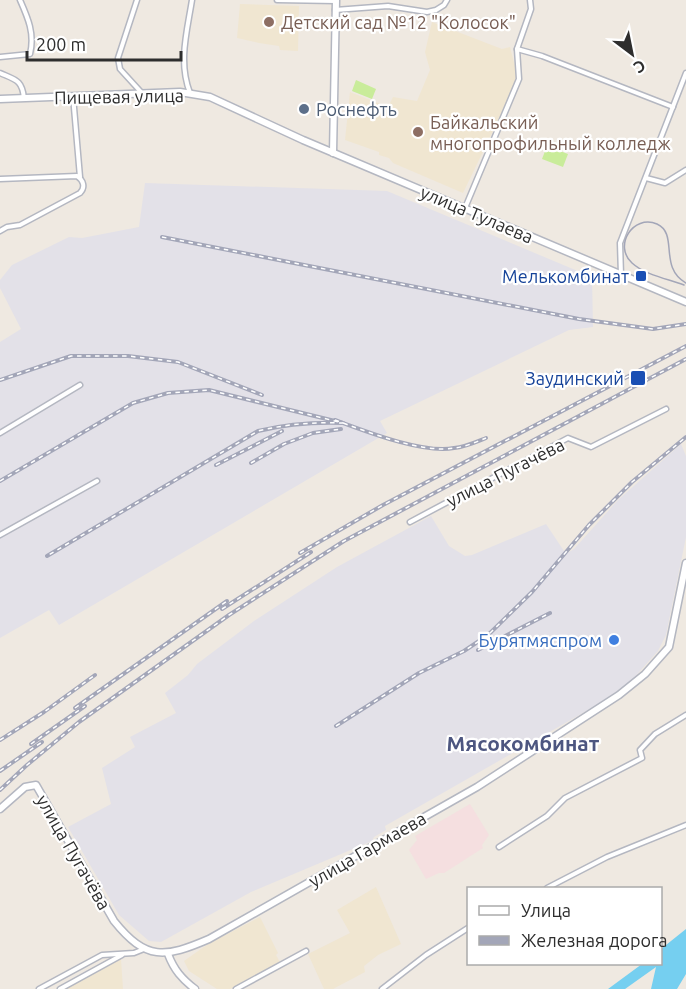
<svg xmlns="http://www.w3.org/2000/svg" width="686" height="989" viewBox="0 0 686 989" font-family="Ubuntu,sans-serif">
<rect width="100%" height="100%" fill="#efe9e1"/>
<g fill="#e3e1e8">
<polygon points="145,183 387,191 592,277 593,327 569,330 380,421 387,433 59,625 49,610 0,638 0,342 21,329 0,288 0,280 12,265 69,237 82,238 139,227"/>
<polygon points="681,444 686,456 686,537 666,635 658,651 623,690 385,826 386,830 374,837 372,841 251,892 161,942 149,941 119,915 68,827 111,804 102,768 135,747 130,737 176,713 165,693 188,675 197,664 254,621 337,567 431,516 449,546 465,556 472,555 546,524 566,554 574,549 618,500"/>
</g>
<g fill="#f0e6d1">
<polygon points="240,4 299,6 298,51 280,50 279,46 259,43 237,38"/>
<polygon points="432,22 502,49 510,47 517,74 512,92 463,193 393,163 389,158 379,155 379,152 345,140 350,92 388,107 393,97 417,101 430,70 425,52"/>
<polygon points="376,887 401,944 378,955 364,966 365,972 333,989 324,989 308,954 350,933 337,910"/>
<polygon points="260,917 278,953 276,955 281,964 230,989 217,989 189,971 184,961 208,944"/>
<polygon points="121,959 123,989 66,989"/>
</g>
<polygon fill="#f5dfe0" points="470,804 489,835 482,845 483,848 444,873 439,873 426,879 409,850 417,840 415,836"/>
<g fill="#c9ec9a">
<polygon points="356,80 376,89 372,99 352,91"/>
<polygon points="547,146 568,154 563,167 542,159"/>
</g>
<polygon fill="#75cff0" points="686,929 686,974 677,989 651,989 656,967 625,989 608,989 642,964 660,964 661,949"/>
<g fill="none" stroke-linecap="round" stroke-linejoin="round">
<defs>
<g id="street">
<polyline points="137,0 118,58 120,69 141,92"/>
<polyline points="277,0 336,1"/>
<polyline points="335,10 388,6 427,12 436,10 444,5 447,0"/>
<polyline points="517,49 542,56 673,107"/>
<path d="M0 57 30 54C35 34 28 18 20 0"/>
<path d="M0 73C16 80 22 80 24 98"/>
<path d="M190 93C178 62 187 32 192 0"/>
<polyline points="73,96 80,177"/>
<polyline points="646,178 665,183 686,170"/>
<path d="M0 179 77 176C83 180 86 187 80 193L20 225 7 227 0 231"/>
<polyline points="465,208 519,79 517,49 531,9 530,0"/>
<polyline points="621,275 620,243 686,73"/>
<polyline points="0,433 80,385"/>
<polyline points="410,522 568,438 591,447 666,409"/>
<polyline points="0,535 97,481"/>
<polyline points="499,847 547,816 565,798 642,758 640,750 655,734 686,715"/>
<polyline points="547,888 607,857 686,825"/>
<polyline points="39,989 102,955 134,953 144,949"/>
<polyline points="60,989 122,955"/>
<polyline points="236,989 306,951"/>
<polyline points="382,989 426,955 468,928"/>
</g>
<g id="secondary">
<polyline points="0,99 180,92 210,97 303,140 686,302"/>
<polyline points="333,153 336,0"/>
<path d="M0 809 25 787 36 785 114 921C146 961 165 958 209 939L477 787 619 695 645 674 669 647 686 563"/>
<path d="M168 954C174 970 182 979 195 989"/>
</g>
</defs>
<use href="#street" stroke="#b4b7c1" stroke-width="7"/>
<use href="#secondary" stroke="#b4b7c1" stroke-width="9"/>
<use href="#street" stroke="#fff" stroke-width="4"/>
<use href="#secondary" stroke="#fff" stroke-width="6"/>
<path stroke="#a3a6b8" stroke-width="1.5" d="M684 285C668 279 645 275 632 263 613 246 633 214 657 224 679 234 658 267 686 283"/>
<defs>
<g id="rail">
<polyline points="162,237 579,319 653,329 686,324"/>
<polyline points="0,380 71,356 128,356 178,362 262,395"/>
<path d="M335 420C365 431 423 454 454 448 465 447 476 442 486 438"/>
<polyline points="251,463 284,444 313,433 341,429"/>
<polyline points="216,465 282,431"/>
<path d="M0 481 133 403 168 393 209 390 343 423C313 422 287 424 258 431L47 556"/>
<polyline points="300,553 383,505 686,346"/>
<polyline points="222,609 311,552"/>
<polyline points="478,650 550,613"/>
<polyline points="75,708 227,601"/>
<polyline points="336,726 419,673 464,651 488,635 532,592 589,525 632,482 686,437"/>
<polyline points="0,740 44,712 95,675"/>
<polyline points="31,744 85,706"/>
<polyline points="0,771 42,742"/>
<polyline points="0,790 27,765 79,722 229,615 344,541 686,359"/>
</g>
</defs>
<use href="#rail" stroke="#a3a6b8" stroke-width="4"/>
<use href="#rail" stroke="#fff" stroke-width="1.5" stroke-dasharray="4.5" stroke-linecap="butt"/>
</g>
<g fill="#8d6e63" stroke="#fff" stroke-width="2">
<circle cx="269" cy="22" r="6"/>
<circle cx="418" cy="132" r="6"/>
</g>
<circle fill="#5c6f8a" stroke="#fff" stroke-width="2" cx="304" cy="109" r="6"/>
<g fill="#1a4fb4" stroke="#fff" stroke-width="2">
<rect x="635" y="270" width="12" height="12" rx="3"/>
<rect x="630" y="370" width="16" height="16" rx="3"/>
</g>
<circle fill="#3f7fe0" stroke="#fff" stroke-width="2" cx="614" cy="640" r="6"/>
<g text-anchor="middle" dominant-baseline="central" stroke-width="4.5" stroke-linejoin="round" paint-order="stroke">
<g font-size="18" fill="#785e54" stroke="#fff" text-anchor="start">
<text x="281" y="22">Детский сад №12 "Колосок"</text>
<text x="430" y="122">Байкальский<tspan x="430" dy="21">многопрофильный колледж</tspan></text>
</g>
<g font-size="18" fill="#2e2e2e" stroke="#fff">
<text transform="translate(119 96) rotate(-1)">Пищевая улица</text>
<text transform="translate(477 214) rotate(23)">улица Тулаева</text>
<text transform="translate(505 472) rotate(-27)">улица Пугачёва</text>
<text transform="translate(367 849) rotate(-30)">улица Гармаева</text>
<text transform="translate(74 852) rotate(60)">улица Пугачёва</text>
</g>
<g font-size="18" fill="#4e5e75" stroke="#fff" text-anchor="start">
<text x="316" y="109">Роснефть</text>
</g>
<g font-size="18" fill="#164399" stroke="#fff" text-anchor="end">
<text x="629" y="276">Мелькомбинат</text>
<text x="624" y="378">Заудинский</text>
</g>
<g font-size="18" fill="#366cbe" stroke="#fff" text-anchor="end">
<text x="602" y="640">Бурятмяспром</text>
</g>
<g font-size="21" font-weight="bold" fill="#4d5680" stroke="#fff">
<text x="523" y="743">Мясокомбинат</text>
</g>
</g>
<rect x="467" y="887" width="195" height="78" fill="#ffffff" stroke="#ababab" stroke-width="1.5"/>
<rect x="479" y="906" width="30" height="9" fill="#ffffff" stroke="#ababab" stroke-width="1.5"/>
<text x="521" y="917" font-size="18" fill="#2e2e2e">Улица</text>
<rect x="479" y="936" width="30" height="9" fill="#a3a6b8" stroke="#ababab" stroke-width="1.5"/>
<text x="521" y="947" font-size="18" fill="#2e2e2e">Железная дорога</text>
<g transform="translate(632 54) rotate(148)" stroke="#ffffff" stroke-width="4.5" paint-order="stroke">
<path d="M0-4.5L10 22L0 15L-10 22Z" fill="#2e2e2e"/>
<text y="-9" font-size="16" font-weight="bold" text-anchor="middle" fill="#2e2e2e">С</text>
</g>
<path d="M27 51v9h154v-9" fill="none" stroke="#2e2e2e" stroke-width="3"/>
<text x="36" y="51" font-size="18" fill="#2e2e2e" stroke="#ffffff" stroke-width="4.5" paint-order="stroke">200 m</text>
</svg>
